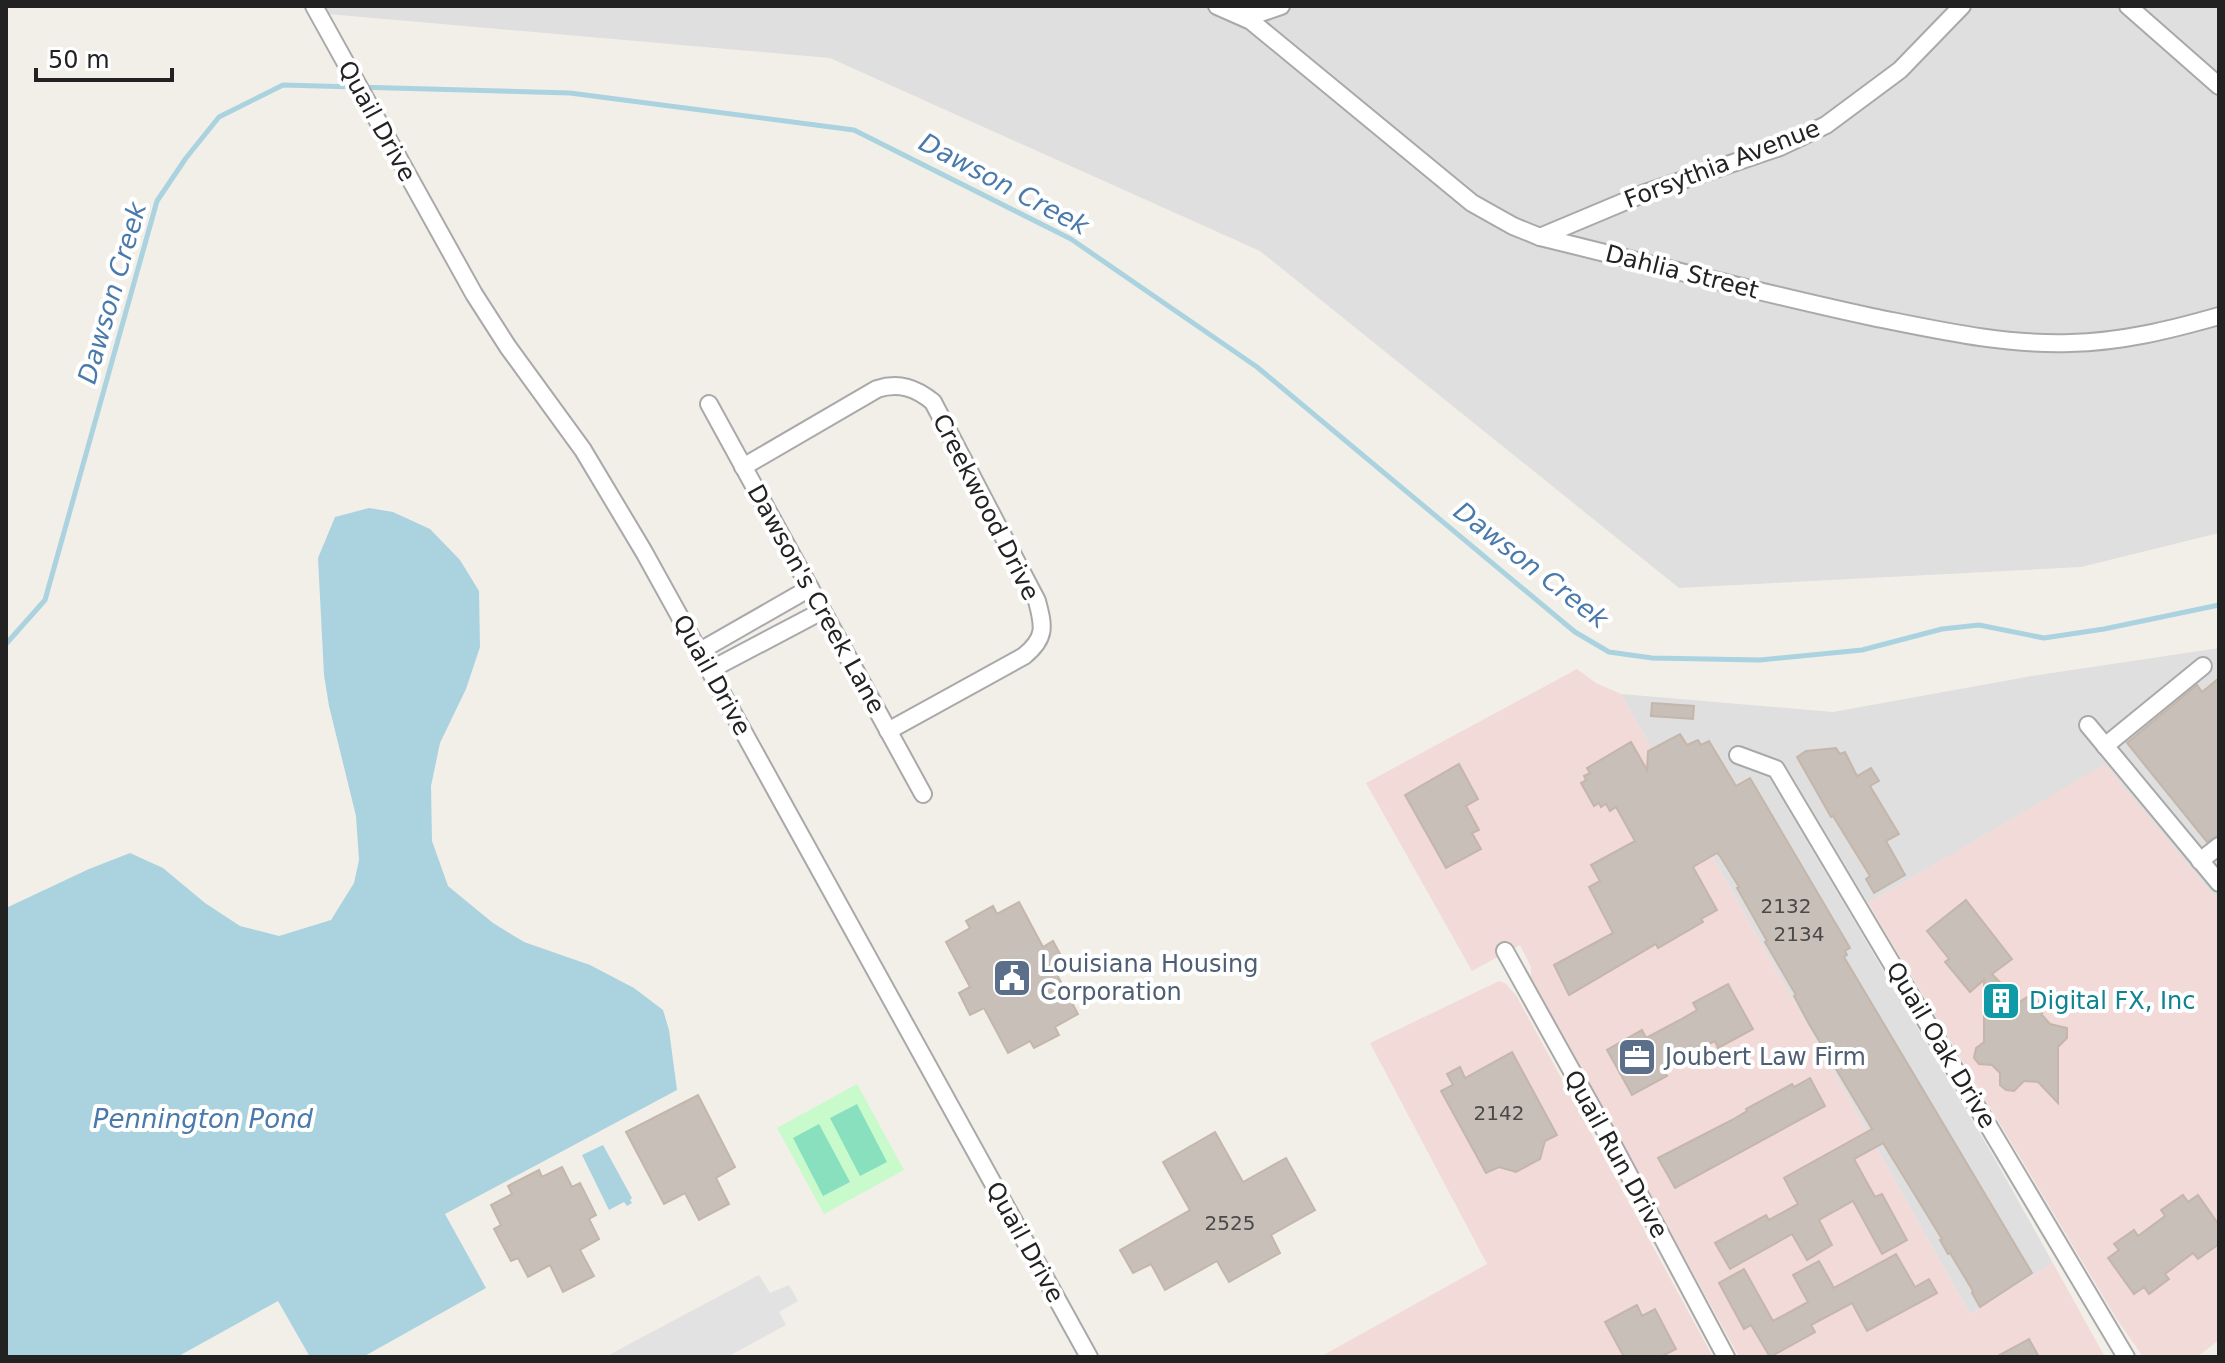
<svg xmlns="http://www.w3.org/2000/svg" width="2225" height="1363" viewBox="0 0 2225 1363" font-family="'DejaVu Sans',sans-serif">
<rect width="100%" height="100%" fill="#f2efe9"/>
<g fill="#e0dfdf">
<polygon points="314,6 2219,6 2219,533 2081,567 1679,588 1260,251 830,58 317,13"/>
<polygon points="2219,648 2219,902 2105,765 1868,903 1786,766 1776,758 1754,752 1992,1154 2053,1263 1970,1314 1621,694 1833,712 2032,676"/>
</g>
<g fill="#f2dad9">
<polygon points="1577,669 1596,683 1621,694 1970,1314 2053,1263 2105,1357 1739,1357 1531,977 1531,967 1520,945 1472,971 1366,783"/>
<polygon points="2105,764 2219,902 2219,1340 2197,1357 2143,1357 2116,1318 1868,903"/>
<polygon points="1499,981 1505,983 1516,995 1713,1357 1320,1357 1487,1264 1370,1043"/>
</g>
<polygon fill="#c8facc" points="857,1084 904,1170 824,1214 777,1128"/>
<g fill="#88e0be">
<polygon points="857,1104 887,1162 860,1176 830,1118"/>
<polygon points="819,1124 850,1182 823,1196 793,1138"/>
</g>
<polygon fill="#e2e2e2" points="759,1275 770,1293 789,1285 798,1301 779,1312 786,1325 727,1357 605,1357"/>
<g fill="#aad3df">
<polygon points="369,508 393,512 430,529 460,560 479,591 480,647 466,689 440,743 431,786 432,841 448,886 493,923 524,942 590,965 634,988 663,1010 669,1030 677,1090 445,1214 486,1288 363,1357 310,1357 278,1301 177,1357 6,1357 6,908 89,869 130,853 163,868 205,903 240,926 279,936 331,920 354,883 359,860 356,816 329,706 324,675 318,558 335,517"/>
<polygon points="603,1145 632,1198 630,1200 632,1203 627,1206 624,1202 609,1210 582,1155"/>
</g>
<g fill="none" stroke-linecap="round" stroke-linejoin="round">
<polyline stroke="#aad3df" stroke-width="5" points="6,644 45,600 157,201 186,158 219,117 283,85 570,93 854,130 1071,239 1257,367 1575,632 1609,652 1652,658 1760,660 1862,650 1942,629 1979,625 2044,638 2104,629 2219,605"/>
</g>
<g fill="#c7bfb8" stroke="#c4b6ab" stroke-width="2">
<polygon points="2219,678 2219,835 2207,842 2127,743 2197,685 2202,692"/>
<polygon points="1652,703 1694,706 1693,719 1651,716"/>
<polygon points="1680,734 1687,745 1698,740 1701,745 1709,741 1736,786 1750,778 1850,948 1845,951 1847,955 1844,957 2032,1273 1980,1307 1972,1293 1973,1291 1950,1253 1948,1254 1940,1240 1942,1239 1883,1143 1854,1159 1875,1197 1882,1194 1907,1240 1882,1254 1853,1201 1819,1220 1832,1245 1807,1260 1792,1234 1730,1269 1715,1243 1766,1215 1769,1220 1798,1204 1784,1178 1872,1129 1809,1024 1794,996 1796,995 1765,942 1767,941 1737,888 1739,887 1720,856 1717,853 1693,867 1717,910 1701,919 1703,922 1658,948 1656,944 1569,995 1554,965 1613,933 1589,887 1600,881 1591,865 1635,841 1616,807 1610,811 1606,804 1601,807 1599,803 1594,806 1581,783 1586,780 1584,776 1590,773 1587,768 1631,742 1647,770 1648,751"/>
<polygon points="1836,748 1840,754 1845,752 1857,776 1871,768 1879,781 1870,786 1899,834 1886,841 1905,875 1874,893 1866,879 1870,876 1833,816 1831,817 1797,757 1806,751"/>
<polygon points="1459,764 1478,799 1466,806 1479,830 1472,833 1481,849 1446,868 1405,795"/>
<polygon points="1966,900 2012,959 1992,974 2019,1002 2029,996 2036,999 2041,1004 2042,1015 2050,1024 2067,1028 2067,1038 2058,1047 2058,1103 2038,1082 2024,1081 2014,1091 2006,1090 2000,1085 2000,1073 1992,1065 1979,1064 1974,1058 1976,1048 1984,1042 1984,980 1970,992 1945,962 1949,959 1927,931"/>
<polygon points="1019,902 1043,947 1053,941 1065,963 1054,969 1078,1014 1055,1027 1059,1035 1034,1048 1030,1041 1008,1053 984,1008 970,1015 959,993 970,987 946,942 970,928 966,921 993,906 997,914"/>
<polygon points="1728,984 1753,1029 1718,1048 1715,1041 1696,1050 1662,1069 1667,1076 1632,1095 1607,1050 1642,1030 1646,1038 1680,1020 1697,1010 1693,1003"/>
<polygon points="1512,1052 1557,1135 1545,1141 1540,1159 1516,1172 1499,1167 1486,1173 1441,1091 1453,1085 1447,1074 1460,1067 1465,1078"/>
<polygon points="1810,1078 1825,1106 1675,1188 1658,1158 1732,1120 1747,1111 1746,1109 1792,1084 1794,1087"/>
<polygon points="698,1095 735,1167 716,1178 729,1204 699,1220 685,1193 664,1204 626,1132"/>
<polygon points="1215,1132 1243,1182 1286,1158 1315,1210 1271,1235 1280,1253 1229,1282 1217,1261 1165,1290 1151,1264 1133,1273 1120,1250 1190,1210 1163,1162"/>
<polygon points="562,1167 572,1187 580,1183 596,1215 589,1219 599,1239 580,1250 594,1276 563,1292 550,1265 528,1277 518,1258 511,1261 494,1229 501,1225 491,1205 512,1194 508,1186 539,1170 542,1177"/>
<polygon points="2183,1195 2188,1202 2198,1195 2219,1225 2219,1244 2198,1259 2193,1253 2165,1274 2169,1279 2149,1294 2144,1287 2134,1294 2108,1258 2119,1250 2114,1244 2134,1230 2138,1236 2165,1216 2161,1210"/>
<polygon points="1896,1254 1915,1287 1929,1279 1937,1293 1867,1331 1852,1303 1811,1325 1815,1332 1770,1357 1751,1325 1744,1329 1719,1283 1744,1269 1773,1321 1808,1302 1793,1275 1819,1261 1834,1288"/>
<polygon points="1637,1305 1642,1316 1655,1309 1676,1349 1660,1357 1624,1357 1605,1322"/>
<polygon points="2029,1339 2039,1357 1996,1357"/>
</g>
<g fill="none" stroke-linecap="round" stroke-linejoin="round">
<defs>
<g id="street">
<polyline points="314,6 474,294 508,347 583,450 644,552 1089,1357"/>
<path d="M1217 6 1251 21 1472 203 1513 226 1540 237C1651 264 1760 293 1872 317 1938 330 2002 345 2070 343 2121 342 2170 330 2219 316"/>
<polyline points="1246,6 1246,18 1281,6"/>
<polyline points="2128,6 2219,86"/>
<polyline points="1540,237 1645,193 1780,147 1826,125 1900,70 1962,6"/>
<polyline points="709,404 923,794"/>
<path d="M743 467 877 389C899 382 916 388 933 402L1037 601C1044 627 1046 638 1024 656L888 731"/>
<polyline points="700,651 810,588"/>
<polyline points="710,670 822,611"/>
<polyline points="2088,725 2219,883"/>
<polyline points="2105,746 2203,666"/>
<polyline points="1738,755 1776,769 2126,1357"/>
<polyline points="2200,861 2219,846"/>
<polyline points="1505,951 1613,1145 1726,1357"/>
</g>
</defs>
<use href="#street" stroke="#a9a9a9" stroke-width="20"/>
<use href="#street" stroke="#fff" stroke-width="16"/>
</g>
<defs>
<symbol id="civic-square" viewBox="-11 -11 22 22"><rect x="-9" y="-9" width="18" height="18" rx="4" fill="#5c6f8a" stroke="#fff"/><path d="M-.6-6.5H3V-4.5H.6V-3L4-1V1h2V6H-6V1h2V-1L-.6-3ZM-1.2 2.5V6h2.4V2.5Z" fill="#fff"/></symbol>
<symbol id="building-square" viewBox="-11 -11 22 22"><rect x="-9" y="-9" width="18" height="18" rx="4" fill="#0f9aa8" stroke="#fff"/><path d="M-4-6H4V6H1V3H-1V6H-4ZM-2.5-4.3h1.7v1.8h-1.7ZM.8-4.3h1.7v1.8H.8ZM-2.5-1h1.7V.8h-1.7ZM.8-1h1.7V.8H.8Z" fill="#fff"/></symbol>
<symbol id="office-square" viewBox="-11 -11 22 22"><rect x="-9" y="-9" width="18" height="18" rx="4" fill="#5c6f8a" stroke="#fff"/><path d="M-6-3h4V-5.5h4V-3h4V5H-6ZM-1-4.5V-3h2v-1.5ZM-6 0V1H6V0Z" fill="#fff"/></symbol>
</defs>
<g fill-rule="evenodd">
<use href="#civic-square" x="990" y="956" width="44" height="44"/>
<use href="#building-square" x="1979" y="979" width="44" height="44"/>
<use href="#office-square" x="1615" y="1035" width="44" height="44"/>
</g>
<g text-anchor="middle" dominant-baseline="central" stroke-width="8" stroke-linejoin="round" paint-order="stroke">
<g font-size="20" fill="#4b4948">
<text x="1786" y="906">2132</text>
<text x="1799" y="934">2134</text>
<text x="1499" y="1113">2142</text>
<text x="1230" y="1223">2525</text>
</g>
<g font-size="24" fill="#222" stroke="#fff">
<text transform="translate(377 121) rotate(61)">Quail Drive</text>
<text transform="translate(1722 164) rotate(-21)">Forsythia Avenue</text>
<text transform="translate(1682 272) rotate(14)">Dahlia Street</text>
<text transform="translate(986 507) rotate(63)">Creekwood Drive</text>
<text transform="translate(816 599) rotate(61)">Dawson's Creek Lane</text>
<text transform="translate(712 675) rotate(61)">Quail Drive</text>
<text transform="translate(1941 1045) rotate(59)">Quail Oak Drive</text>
<text transform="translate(1616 1154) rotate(61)">Quail Run Drive</text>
<text transform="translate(1025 1242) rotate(61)">Quail Drive</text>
</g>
<g font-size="24" fill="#4e5e75" stroke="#fff" text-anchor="start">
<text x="1040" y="964">Louisiana Housing<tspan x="1040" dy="28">Corporation</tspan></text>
<text x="1665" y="1057">Joubert Law Firm</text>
</g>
<g font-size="24" fill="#0d838f" stroke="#fff" text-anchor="start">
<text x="2029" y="1001">Digital FX, Inc</text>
</g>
<g font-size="26" font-style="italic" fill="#4a7aab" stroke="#fff">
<text transform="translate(1004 184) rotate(28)">Dawson Creek</text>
<text transform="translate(112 293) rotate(-74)">Dawson Creek</text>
<text transform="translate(1531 565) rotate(38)">Dawson Creek</text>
<text x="203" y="1119">Pennington Pond</text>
</g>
</g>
<rect width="2225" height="1363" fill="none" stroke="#222222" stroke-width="16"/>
<path d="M36 68v12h136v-12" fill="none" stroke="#222222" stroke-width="4"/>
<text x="48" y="68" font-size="24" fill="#222222" stroke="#ffffff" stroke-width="6" paint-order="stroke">50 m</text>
</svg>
